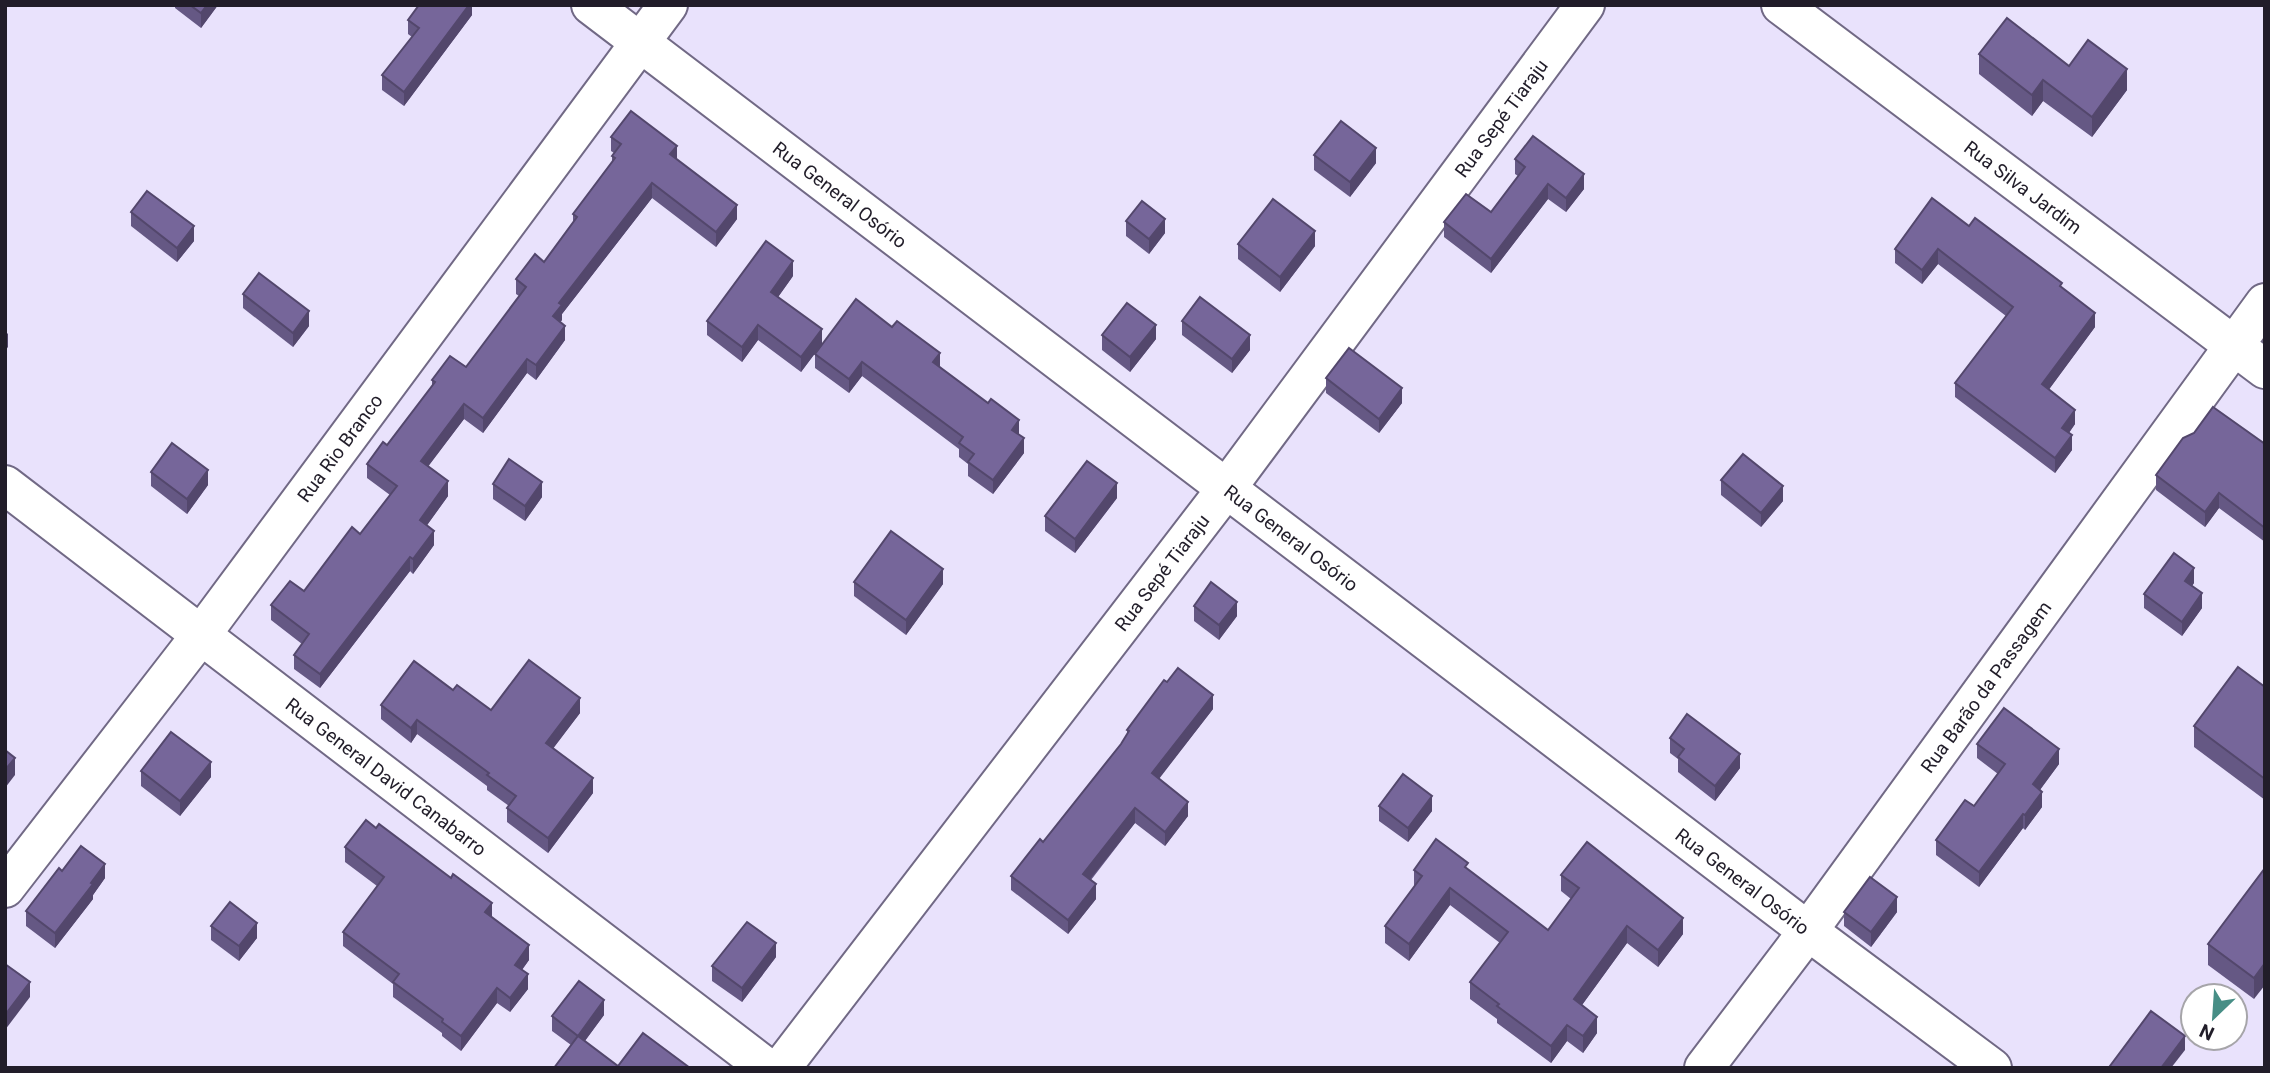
<svg xmlns="http://www.w3.org/2000/svg" width="2270" height="1073" viewBox="0 0 2270 1073" font-family="Roboto,sans-serif">
<rect width="100%" height="100%" fill="#e9e2fc"/>
<g fill="none" stroke-linecap="round" stroke-linejoin="round">
<defs>
<g id="minor">
<path id="s1" d="M591 5 1808 931 1992 1068"/>
<path id="s2" d="M1781 5 2265 369"/>
<path id="s3" d="M5 485 767 1068"/>
<path id="s4" d="M5 888 201 635 668 5"/>
<path id="s5" d="M781 1068 1226 489 1585 5"/>
<path id="s6" d="M1704 1068 1808 931 2265 303"/>
</g>
</defs>
<use href="#minor" stroke="#716985" stroke-width="42"/>
<use href="#minor" stroke="#fff" stroke-width="38"/>
</g>
<g fill="#655884">
<polygon points="175,5 218,5 201,28 175,8"/>
<polygon points="472,5 472,15 404,106 382,90 382,75 412,37 408,34 408,20"/>
<polygon points="1979,54 2069,66 2127,90 2092,137 2043,101 2032,116 1979,74"/>
<polygon points="611,137 677,159 737,219 716,247 652,198 562,314 562,320 560,322 565,340 536,380 527,373 483,433 464,419 428,466 448,496 427,525 434,545 413,574 410,571 320,688 294,669 294,655 302,644 271,620 271,605 304,591 360,534 390,495 367,478 367,464 387,445 432,386 432,380 466,367 519,296 516,294 516,279 544,262 573,222 573,214 612,162 612,156 614,153 611,151"/>
<polygon points="1314,155 1376,163 1350,197 1314,170"/>
<polygon points="1515,159 1584,189 1566,212 1548,199 1491,273 1444,237 1444,222 1491,212 1518,176 1515,174"/>
<polygon points="131,212 194,241 177,262 131,226"/>
<polygon points="1126,221 1165,233 1149,254 1126,236"/>
<polygon points="1969,226 2062,288 2095,327 2049,389 2075,424 2069,433 2072,450 2055,473 1955,397 1955,383 2006,316 1938,264 1922,284 1895,263 1895,249"/>
<polygon points="1238,244 1315,246 1280,292 1238,259"/>
<polygon points="793,276 778,297 822,344 801,372 758,340 742,362 707,335 707,321"/>
<polygon points="243,294 309,326 293,347 243,308"/>
<polygon points="1182,321 1250,350 1232,373 1182,335"/>
<polygon points="1102,335 1156,339 1130,372 1102,350"/>
<polygon points="815,354 940,367 1019,434 1024,453 993,494 968,476 968,464 959,457 959,449 862,376 849,393 815,368"/>
<polygon points="1326,378 1402,403 1379,433 1326,393"/>
<polygon points="2265,444 2265,542 2219,508 2205,527 2156,490 2156,475"/>
<polygon points="151,472 208,485 187,514 151,486"/>
<polygon points="1721,480 1783,501 1761,527 1721,495"/>
<polygon points="493,484 542,497 525,521 493,499"/>
<polygon points="1117,498 1075,553 1045,531 1045,516"/>
<polygon points="854,582 943,584 906,635 854,596"/>
<polygon points="2194,583 2192,586 2202,608 2182,636 2144,608 2144,594"/>
<polygon points="1194,606 1237,616 1219,640 1194,621"/>
<polygon points="2265,687 2265,800 2194,747 2194,726"/>
<polygon points="453,690 491,710 580,713 553,748 593,793 548,853 507,822 507,808 509,806 487,790 487,786 417,734 411,743 381,719 381,705"/>
<polygon points="1213,709 1159,778 1188,816 1165,846 1135,823 1091,880 1096,899 1068,934 1011,890 1011,876 1043,842 1121,744 1127,734 1127,730"/>
<polygon points="1670,738 1740,768 1715,801 1678,772 1678,759 1670,753"/>
<polygon points="1977,744 2059,764 2040,790 2042,807 2025,830 2023,828 1979,887 1936,855 1936,840 1974,806 1998,774 1977,758"/>
<polygon points="141,771 211,777 180,816 141,786"/>
<polygon points="1379,806 1432,811 1408,842 1379,821"/>
<polygon points="345,847 492,917 529,960 522,970 528,989 510,1012 497,1003 461,1051 442,1036 442,1033 393,997 393,984 343,946 343,932 377,886 345,862"/>
<polygon points="2265,868 2254,999 2208,965 2208,944"/>
<polygon points="1468,869 1548,930 1571,899 1561,891 1561,875 1683,934 1658,967 1627,943 1582,1005 1597,1033 1583,1053 1567,1041 1551,1063 1497,1023 1497,1019 1470,999 1470,982 1500,943 1450,905 1409,961 1385,943 1385,926 1414,887 1414,870"/>
<polygon points="62,871 105,878 93,895 93,899 55,948 26,926 26,911"/>
<polygon points="1844,912 1897,912 1871,947 1844,926"/>
<polygon points="211,926 257,938 239,961 211,940"/>
<polygon points="776,957 742,1002 712,981 712,966"/>
<polygon points="604,1015 585,1041 618,1066 554,1068 571,1045 552,1031 552,1016"/>
</g>
<g fill="#53476c">
<polygon points="207,5 218,5 201,28 201,13"/>
<polygon points="469,5 472,5 472,15 404,106 404,92"/>
<polygon points="2127,69 2127,90 2092,137 2092,117"/>
<polygon points="2043,80 2043,101 2032,116 2032,95"/>
<polygon points="677,146 677,160 670,154"/>
<polygon points="1376,148 1376,163 1350,197 1350,182"/>
<polygon points="1584,174 1584,189 1566,212 1566,198"/>
<polygon points="652,183 652,198 562,314 562,320 553,331 553,316 559,303"/>
<polygon points="1548,184 1548,199 1491,273 1491,259"/>
<polygon points="737,205 737,219 716,247 716,232"/>
<polygon points="1165,219 1165,233 1149,254 1149,239"/>
<polygon points="194,226 194,241 177,262 177,248"/>
<polygon points="1315,231 1315,246 1280,292 1280,277"/>
<polygon points="1938,249 1938,264 1922,284 1922,270"/>
<polygon points="793,261 793,276 771,307 771,292"/>
<polygon points="309,311 309,326 293,347 293,333"/>
<polygon points="2095,313 2095,327 2042,399 2042,384"/>
<polygon points="758,325 758,340 742,362 742,347"/>
<polygon points="1156,325 1156,339 1130,372 1130,357"/>
<polygon points="565,326 565,340 536,380 536,365"/>
<polygon points="822,329 822,344 801,372 801,357"/>
<polygon points="8,333 8,347 5,351 5,336"/>
<polygon points="1250,335 1250,350 1232,373 1232,359"/>
<polygon points="940,353 940,368 933,362"/>
<polygon points="527,359 527,373 483,433 483,418"/>
<polygon points="862,362 862,376 849,393 849,379"/>
<polygon points="1402,388 1402,403 1379,433 1379,419"/>
<polygon points="464,404 464,419 421,476 421,461"/>
<polygon points="2075,410 2075,424 2062,442 2062,428"/>
<polygon points="1019,420 1019,434 1012,445 1012,430"/>
<polygon points="2072,435 2072,450 2055,473 2055,458"/>
<polygon points="1024,438 1024,453 993,494 993,480"/>
<polygon points="208,470 208,485 187,514 187,499"/>
<polygon points="448,481 448,496 420,535 420,520"/>
<polygon points="542,482 542,497 525,521 525,506"/>
<polygon points="1117,483 1117,498 1075,553 1075,539"/>
<polygon points="1783,486 1783,501 1761,527 1761,513"/>
<polygon points="2219,493 2219,508 2205,527 2205,512"/>
<polygon points="434,531 434,545 413,574 413,559"/>
<polygon points="410,557 410,571 320,688 320,674"/>
<polygon points="2194,568 2194,583 2185,595 2185,581"/>
<polygon points="943,569 943,584 906,635 906,620"/>
<polygon points="2202,593 2202,608 2182,636 2182,622"/>
<polygon points="1237,602 1237,616 1219,640 1219,625"/>
<polygon points="1213,695 1213,709 1152,788 1152,773"/>
<polygon points="580,698 580,713 546,758 546,743"/>
<polygon points="417,720 417,734 411,743 411,728"/>
<polygon points="2059,749 2059,764 2033,799 2033,784"/>
<polygon points="1740,754 1740,768 1715,801 1715,786"/>
<polygon points="15,758 15,775 5,788 5,770"/>
<polygon points="211,762 211,777 180,816 180,801"/>
<polygon points="593,778 593,793 548,853 548,838"/>
<polygon points="2042,792 2042,807 2025,830 2025,815"/>
<polygon points="1432,796 1432,811 1408,842 1408,828"/>
<polygon points="1188,802 1188,816 1165,846 1165,832"/>
<polygon points="1135,808 1135,823 1083,888 1083,874"/>
<polygon points="2023,814 2023,828 1979,887 1979,872"/>
<polygon points="105,864 105,878 93,895 93,899 55,948 55,933"/>
<polygon points="1096,884 1096,899 1068,934 1068,920"/>
<polygon points="1450,888 1450,905 1409,961 1409,944"/>
<polygon points="1897,897 1897,912 1871,947 1871,932"/>
<polygon points="492,903 492,918 485,912"/>
<polygon points="1683,918 1683,934 1658,967 1658,950"/>
<polygon points="257,923 257,938 239,961 239,946"/>
<polygon points="1627,926 1627,943 1574,1016 1574,999"/>
<polygon points="776,943 776,957 742,1002 742,988"/>
<polygon points="529,945 529,960 515,979 515,965"/>
<polygon points="2265,963 2265,985 2254,999 2254,978"/>
<polygon points="528,974 528,989 510,1012 510,998"/>
<polygon points="30,982 30,997 5,1030 5,1015"/>
<polygon points="497,988 497,1003 461,1051 461,1036"/>
<polygon points="604,1000 604,1015 578,1050 578,1036"/>
<polygon points="1597,1017 1597,1033 1583,1053 1583,1036"/>
<polygon points="1567,1025 1567,1041 1551,1063 1551,1046"/>
<polygon points="2185,1036 2185,1050 2171,1068 2161,1068"/>
</g>
<g fill="#76669a" stroke="#53476c" stroke-width="2">
<polygon points="190,5 207,5 201,13"/>
<polygon points="419,5 469,5 404,92 382,75 419,28 408,20"/>
<polygon points="2007,18 2069,66 2088,40 2127,69 2092,117 2043,80 2032,95 1979,54"/>
<polygon points="631,111 677,146 670,154 737,205 716,232 652,183 559,303 562,305 553,316 565,326 536,365 527,359 483,418 464,404 421,461 448,481 420,520 434,531 413,559 410,557 320,674 294,655 309,634 271,605 290,581 304,591 352,527 360,534 397,486 367,464 383,442 387,445 435,382 432,380 450,356 466,367 526,287 516,279 535,254 544,262 577,217 573,214 615,158 612,156 621,144 611,137"/>
<polygon points="1341,121 1376,148 1350,182 1314,155"/>
<polygon points="1533,136 1584,174 1566,198 1548,184 1491,259 1444,222 1466,194 1491,212 1525,167 1515,159"/>
<polygon points="147,191 194,226 177,248 131,212"/>
<polygon points="1932,198 1969,226 1975,218 2062,283 2060,286 2095,313 2042,384 2075,410 2062,428 2072,435 2055,458 1955,383 2013,307 1938,249 1922,270 1895,249"/>
<polygon points="1273,199 1315,231 1280,277 1238,244"/>
<polygon points="1142,201 1165,219 1149,239 1126,221"/>
<polygon points="766,241 793,261 771,292 822,329 801,357 758,325 742,347 707,321"/>
<polygon points="259,273 309,311 293,333 243,294"/>
<polygon points="1200,297 1250,335 1232,359 1182,321"/>
<polygon points="856,299 892,327 897,321 940,353 933,362 988,403 991,399 1019,420 1012,430 1024,438 993,480 968,462 974,454 959,443 963,437 862,362 849,379 815,354"/>
<polygon points="1127,303 1156,325 1130,357 1102,335"/>
<polygon points="1349,348 1402,388 1379,419 1326,378"/>
<polygon points="2213,407 2265,444 2265,528 2219,493 2205,512 2156,475 2183,438 2194,433"/>
<polygon points="172,443 208,470 187,499 151,472"/>
<polygon points="1743,454 1783,486 1761,513 1721,480"/>
<polygon points="509,459 542,482 525,506 493,484"/>
<polygon points="1087,461 1117,483 1075,539 1045,516"/>
<polygon points="891,531 943,569 906,620 854,582"/>
<polygon points="2174,553 2194,568 2185,581 2202,593 2182,622 2144,594"/>
<polygon points="1211,582 1237,602 1219,625 1194,606"/>
<polygon points="529,660 580,698 546,743 593,778 548,838 507,808 516,796 487,775 489,773 417,720 411,728 381,705 414,661 453,690 457,685 491,710"/>
<polygon points="2238,667 2265,687 2265,779 2194,726"/>
<polygon points="1178,668 1213,695 1152,773 1188,802 1165,832 1135,808 1083,874 1096,884 1068,920 1011,876 1040,839 1043,842 1121,744 1129,731 1127,730 1164,680 1167,682"/>
<polygon points="2004,708 2059,749 2033,784 2042,792 2025,815 2023,814 1979,872 1936,840 1965,800 1974,806 2005,764 1977,744"/>
<polygon points="1687,714 1740,754 1715,786 1678,757 1684,749 1670,738"/>
<polygon points="171,732 211,762 180,801 141,771"/>
<polygon points="5,750 15,758 5,770"/>
<polygon points="1403,774 1432,796 1408,828 1379,806"/>
<polygon points="366,820 376,828 379,824 451,878 453,874 492,903 485,912 529,945 515,965 528,974 510,998 497,988 461,1036 442,1022 443,1019 393,982 399,974 343,932 384,877 345,847"/>
<polygon points="1436,839 1468,863 1465,867 1548,930 1579,888 1561,875 1587,842 1683,918 1658,950 1627,926 1574,999 1597,1017 1583,1036 1567,1025 1551,1046 1497,1006 1499,1004 1470,982 1508,932 1450,888 1409,944 1385,926 1422,876 1414,870"/>
<polygon points="81,846 105,864 91,883 93,884 55,933 26,911 59,868 62,871"/>
<polygon points="2265,868 2265,963 2254,978 2208,944"/>
<polygon points="1870,877 1897,897 1871,932 1844,912"/>
<polygon points="230,902 257,923 239,946 211,926"/>
<polygon points="747,922 776,943 742,988 712,966"/>
<polygon points="5,964 30,982 5,1015"/>
<polygon points="579,981 604,1000 578,1036 552,1016"/>
<polygon points="2151,1011 2185,1036 2161,1068 2113,1068 2110,1066"/>
<polygon points="643,1033 690,1068 554,1068 578,1036 618,1066"/>
</g>
<g text-anchor="middle" dominant-baseline="central" stroke-width="6" stroke-linejoin="round" paint-order="stroke">
<g font-size="19" fill="#211d29" stroke="#fff">
<text stroke="none"><textPath href="#s5" startOffset="1192">Rua Sepé Tiaraju</textPath></text>
<text stroke="none"><textPath href="#s2" startOffset="303">Rua Silva Jardim</textPath></text>
<text stroke="none"><textPath href="#s1" startOffset="313">Rua General Osório</textPath></text>
<text stroke="none"><textPath href="#s4" startOffset="553">Rua Rio Branco</textPath></text>
<text stroke="none"><textPath href="#s1" startOffset="880">Rua General Osório</textPath></text>
<text stroke="none"><textPath href="#s5" startOffset="625">Rua Sepé Tiaraju</textPath></text>
<text stroke="none"><textPath href="#s6" startOffset="474">Rua Barão da Passagem</textPath></text>
<text stroke="none"><textPath href="#s3" startOffset="480">Rua General David Canabarro</textPath></text>
<text stroke="none"><textPath href="#s1" startOffset="1447">Rua General Osório</textPath></text>
</g>
</g>
<rect width="2270" height="1073" fill="none" stroke="#211d29" stroke-width="14"/>
<g transform="translate(2214 1017) rotate(205)"><circle r="33" fill="#ffffff" stroke="#a6a5a9" stroke-width="2"/>
<path d="M0-5L12 26L0 18L-12 26Z" fill="#478e86"/>
<text y="-10" font-size="19" font-weight="bold" text-anchor="middle" fill="#211d29">N</text>
</g>
</svg>
